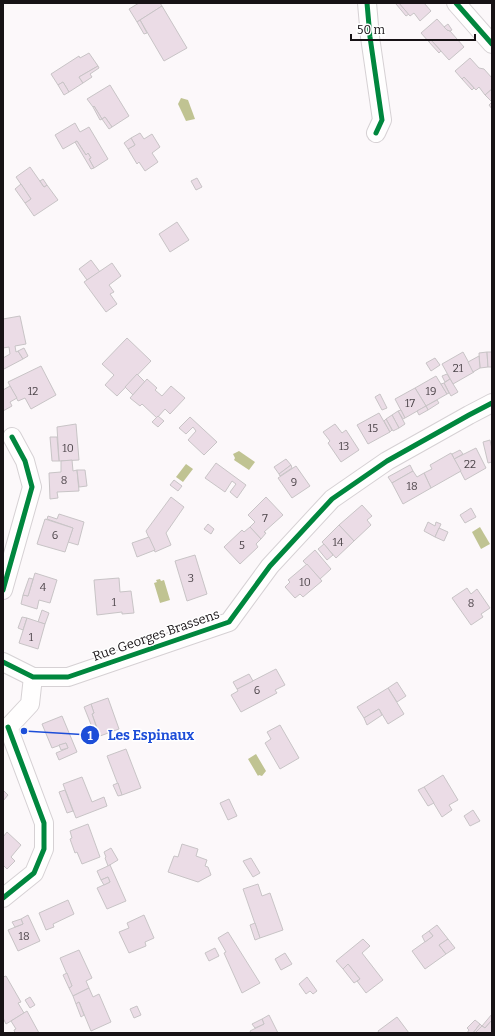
<svg xmlns="http://www.w3.org/2000/svg" width="495" height="1036" viewBox="0 0 495 1036" font-family="Bitter,serif">
<rect width="100%" height="100%" fill="#fcf8fa"/>
<g fill="#c0c392">
<polygon points="181,98 188,100 195,119 186,121 178,104"/>
<polygon points="239,451 255,462 249,470 234,460 235,458 233,454"/>
<polygon points="186,464 193,469 183,482 176,477"/>
<polygon points="480,527 490,544 481,549 472,532"/>
<polygon points="160,579 161,581 164,580 170,600 160,603 154,583 157,582 156,580"/>
<polygon points="256,754 266,771 262,776 259,775 258,776 248,759"/>
</g>
<g fill="#ebdce6" stroke="#c8c4c6">
<polygon points="139,3 160,3 162,6 137,22 129,9"/>
<polygon points="397,3 399,3 409,14 406,16 396,4"/>
<polygon points="399,3 424,3 431,11 420,21 414,13 410,16"/>
<polygon points="162,6 187,48 164,61 140,20"/>
<polygon points="437,19 447,30 450,31 464,47 449,60 431,40 429,42 421,33"/>
<polygon points="140,20 147,33 144,34 137,22"/>
<polygon points="448,24 452,30 450,31 447,30 444,27"/>
<polygon points="431,40 441,51 439,53 429,42"/>
<polygon points="89,53 98,66 79,77 83,83 69,92 63,82 58,85 51,74 79,56 80,58"/>
<polygon points="470,58 479,68 484,69 492,78 492,89 485,95 479,87 476,90 464,77 462,79 455,71"/>
<polygon points="98,66 99,68 90,74 92,77 83,83 79,77"/>
<polygon points="464,77 474,88 472,90 462,79"/>
<polygon points="63,82 69,92 64,95 58,85"/>
<polygon points="110,85 129,116 112,127 105,117 102,119 94,106 93,107 87,99"/>
<polygon points="492,89 492,109 489,105 492,102 485,95"/>
<polygon points="94,106 102,119 100,120 93,107"/>
<polygon points="105,117 112,127 109,129 102,119"/>
<polygon points="75,123 80,132 89,127 108,159 94,168 89,159 91,158 88,153 86,155 77,141 63,149 55,135"/>
<polygon points="140,133 144,139 152,134 160,147 152,153 158,162 145,171 139,162 137,164 128,149 135,145 131,138"/>
<polygon points="131,138 135,145 128,149 124,143"/>
<polygon points="77,141 86,155 88,153 91,158 89,159 94,168 91,169 75,142"/>
<polygon points="30,167 44,187 47,185 58,200 34,216 25,203 31,199 16,177"/>
<polygon points="197,178 202,187 196,190 191,181"/>
<polygon points="43,179 47,185 44,187 40,181"/>
<polygon points="21,184 31,199 25,203 15,189"/>
<polygon points="177,222 189,240 170,252 159,234"/>
<polygon points="91,260 100,272 87,280 79,269"/>
<polygon points="112,263 121,276 109,285 114,292 110,294 117,304 106,312 84,282"/>
<polygon points="20,316 26,344 15,346 16,352 18,351 23,359 4,369 3,366 3,358 10,354 9,347 3,348 3,319"/>
<polygon points="127,338 151,361 117,396 105,385 114,375 102,364"/>
<polygon points="24,348 28,356 23,359 18,351"/>
<polygon points="463,352 474,372 453,384 442,364"/>
<polygon points="487,352 488,367 480,368 479,353"/>
<polygon points="487,352 492,352 492,367 488,367"/>
<polygon points="479,356 480,368 473,372 468,362"/>
<polygon points="435,358 440,365 431,371 426,363"/>
<polygon points="41,366 56,395 31,409 25,398 18,401 8,382"/>
<polygon points="137,374 145,382 133,395 125,387"/>
<polygon points="447,374 450,379 445,382 442,376"/>
<polygon points="436,376 447,394 426,406 415,388"/>
<polygon points="147,379 157,388 155,390 162,396 171,386 185,398 170,414 165,409 157,418 142,404 140,406 130,398"/>
<polygon points="450,379 458,392 451,396 444,383"/>
<polygon points="444,383 449,393 447,394 441,384"/>
<polygon points="10,386 17,398 10,402 12,406 3,411 3,390"/>
<polygon points="415,388 426,406 405,418 395,399"/>
<polygon points="380,394 387,408 382,410 375,397"/>
<polygon points="437,400 439,403 428,410 426,406"/>
<polygon points="426,406 428,410 419,415 417,411"/>
<polygon points="401,410 405,418 403,419 398,411"/>
<polygon points="398,411 405,424 399,428 392,415"/>
<polygon points="379,413 390,432 368,444 357,425"/>
<polygon points="392,415 399,428 393,431 386,419"/>
<polygon points="158,416 164,421 158,427 152,422"/>
<polygon points="190,417 217,442 204,455 188,440 196,431 193,427 186,434 179,428"/>
<polygon points="386,419 392,430 390,432 384,421"/>
<polygon points="76,424 79,460 59,461 57,427"/>
<polygon points="335,424 342,433 346,430 359,450 341,462 328,443 330,441 323,432"/>
<polygon points="50,437 57,437 59,461 52,461"/>
<polygon points="490,440 492,449 492,462 488,463 483,442"/>
<polygon points="476,448 486,468 465,480 454,459"/>
<polygon points="460,450 463,454 454,459 452,454"/>
<polygon points="451,453 461,471 431,488 424,473 432,469 430,465"/>
<polygon points="286,459 291,465 279,474 274,467"/>
<polygon points="72,460 73,471 77,470 79,491 57,492 58,498 50,499 49,473 61,472 61,461"/>
<polygon points="216,463 246,485 237,498 230,492 236,484 232,481 225,492 205,478"/>
<polygon points="291,465 292,468 280,476 279,474"/>
<polygon points="410,465 413,471 392,483 388,477"/>
<polygon points="296,466 310,486 292,498 278,478"/>
<polygon points="77,470 85,470 87,486 79,487"/>
<polygon points="413,471 417,477 424,473 431,488 403,504 392,483"/>
<polygon points="174,480 182,486 178,491 170,485"/>
<polygon points="171,497 184,507 166,533 171,545 155,552 146,531"/>
<polygon points="266,497 283,515 264,532 266,533 261,539 250,527 255,522 248,515"/>
<polygon points="362,505 372,516 367,520 371,525 354,541 339,525"/>
<polygon points="471,508 476,517 465,523 460,515"/>
<polygon points="59,514 84,522 78,545 68,542 73,528 47,519 48,516 57,519"/>
<polygon points="45,519 73,528 65,552 37,544"/>
<polygon points="428,522 435,526 436,522 441,524 435,537 424,531"/>
<polygon points="208,524 214,529 211,534 204,529"/>
<polygon points="339,525 354,541 336,558 322,542"/>
<polygon points="250,527 261,539 256,544 258,547 240,564 224,547 242,530 244,532"/>
<polygon points="439,528 448,532 444,541 435,537"/>
<polygon points="149,537 155,550 137,557 132,543"/>
<polygon points="324,544 333,555 327,560 318,549"/>
<polygon points="315,550 331,569 320,579 303,561"/>
<polygon points="195,555 207,594 187,601 175,561"/>
<polygon points="307,564 322,581 303,597 300,594 295,598 285,587 290,582 288,580"/>
<polygon points="35,573 57,580 50,603 39,600 37,609 21,604 23,595 28,596"/>
<polygon points="29,578 33,579 28,596 23,595"/>
<polygon points="119,578 120,592 131,591 134,613 122,614 122,612 97,615 94,580"/>
<polygon points="467,588 471,594 477,589 490,608 481,614 483,617 471,625 452,598"/>
<polygon points="42,610 49,613 45,624 38,622"/>
<polygon points="22,617 27,618 23,630 18,628"/>
<polygon points="27,618 45,624 38,649 19,643"/>
<polygon points="276,669 285,685 275,690 277,693 241,712 231,695 238,691 237,689"/>
<polygon points="249,674 253,681 237,689 233,682"/>
<polygon points="397,682 406,696 397,702 388,688"/>
<polygon points="388,688 404,714 388,724 379,709 364,718 357,707"/>
<polygon points="108,698 119,729 100,736 92,714 94,713 91,704"/>
<polygon points="91,704 94,713 92,714 96,726 92,727 84,707"/>
<polygon points="379,709 382,715 367,725 364,718"/>
<polygon points="62,716 77,752 59,760 56,753 68,748 66,743 52,748 42,724"/>
<polygon points="280,725 299,758 280,769 265,743 271,739 267,732"/>
<polygon points="66,743 68,748 61,750 59,745"/>
<polygon points="126,749 141,788 122,795 107,756"/>
<polygon points="443,775 458,800 449,805 452,810 442,817 424,787"/>
<polygon points="82,777 92,802 104,797 107,806 76,818 63,784"/>
<polygon points="118,783 122,795 118,796 113,785"/>
<polygon points="424,787 434,803 428,806 418,790"/>
<polygon points="3,790 8,795 3,801"/>
<polygon points="65,790 73,811 67,813 59,792"/>
<polygon points="229,799 237,816 228,820 220,803"/>
<polygon points="473,810 480,821 470,826 464,816"/>
<polygon points="88,824 100,857 82,864 77,852 75,853 70,839 72,838 70,831"/>
<polygon points="7,832 21,845 11,857 15,861 7,869 3,865 3,837"/>
<polygon points="182,844 198,849 196,856 207,860 205,866 208,867 211,875 198,882 168,872 174,856 178,857"/>
<polygon points="111,848 118,860 108,866 105,858 106,857 104,852"/>
<polygon points="251,858 260,873 253,877 243,861"/>
<polygon points="110,865 126,901 107,909 97,888 110,882 108,877 101,880 97,871"/>
<polygon points="108,877 110,882 104,885 101,880"/>
<polygon points="258,884 262,896 270,893 283,930 260,938 243,889"/>
<polygon points="68,900 74,914 53,924 54,927 46,930 39,913"/>
<polygon points="28,915 40,941 18,951 8,930 23,924 21,919"/>
<polygon points="144,915 154,938 145,942 146,946 129,953 119,932 129,928 127,923"/>
<polygon points="21,919 23,924 15,927 12,922"/>
<polygon points="255,923 260,938 255,940 250,925"/>
<polygon points="437,925 448,939 439,945 446,954 425,969 412,951 433,936 429,931"/>
<polygon points="429,931 433,936 425,942 422,936"/>
<polygon points="228,932 260,983 242,993 224,953 226,952 218,938"/>
<polygon points="363,939 370,946 362,953 383,980 366,993 357,981 360,979 348,964 343,969 336,961"/>
<polygon points="448,939 455,948 446,954 439,945"/>
<polygon points="215,948 219,956 209,961 205,953"/>
<polygon points="79,950 92,978 86,981 89,988 73,996 69,988 72,986 60,958"/>
<polygon points="285,953 292,964 281,970 275,959"/>
<polygon points="348,964 360,979 354,983 343,969"/>
<polygon points="67,973 72,986 69,988 63,975"/>
<polygon points="6,976 21,1002 18,1003 24,1013 6,1024 3,1018 3,977"/>
<polygon points="307,977 317,991 313,994 310,991 306,994 299,984"/>
<polygon points="89,988 93,997 99,994 111,1022 91,1031 79,1002 76,1004 73,996"/>
<polygon points="30,997 35,1005 30,1008 25,1000"/>
<polygon points="79,1002 84,1015 81,1017 76,1004"/>
<polygon points="137,1006 141,1015 134,1018 130,1009"/>
<polygon points="27,1011 39,1033 15,1033 14,1030 16,1029 11,1021"/>
<polygon points="492,1014 492,1020 485,1028 482,1026"/>
<polygon points="269,1015 278,1033 251,1033 250,1031 264,1024 262,1019"/>
<polygon points="397,1017 409,1033 379,1033 378,1031"/>
<polygon points="262,1019 264,1024 255,1028 252,1024"/>
<polygon points="475,1020 480,1024 473,1033 467,1033 469,1030 467,1028"/>
<polygon points="492,1020 492,1033 475,1033 482,1026 485,1028"/>
<polygon points="480,1024 482,1026 475,1033 473,1033"/>
</g>
<g fill="none" stroke-linecap="round" stroke-linejoin="round">
<defs>
<g id="street">
<polyline points="367,3 370,37 382,120 376,133"/>
<polyline points="456,3 492,44"/>
<polyline points="3,590 32,487 25,461 12,437"/>
<polyline points="3,662 33,677 68,677 229,622 270,566 332,499 387,461 469,415 492,403"/>
<polyline points="3,733 30,704 33,677"/>
<polyline points="3,898 34,873 44,849 44,823 8,727"/>
</g>
</defs>
<use href="#street" stroke="#d6d1d4" stroke-width="20"/>
<use href="#street" stroke="#fffefe" stroke-width="18"/>
<defs>
<g id="cycleway">
<polyline points="367,3 370,37 382,120 376,133"/>
<polyline points="456,3 492,44"/>
<polyline points="3,590 32,487 25,461 12,437"/>
<polyline points="3,662 33,677 68,677 229,622 270,566 332,499 387,461 469,415 492,403"/>
<polyline points="3,898 34,873 44,849 44,823 8,727"/>
</g>
</defs>
<use href="#cycleway" stroke="#fff" stroke-width="8"/>
<use href="#cycleway" stroke="#00873e" stroke-width="5"/>
</g>
<g text-anchor="middle" dominant-baseline="central" stroke-width="3" stroke-linejoin="round" paint-order="stroke">
<g font-size="11" fill="#4c4449">
<text x="458" y="368">21</text>
<text x="33" y="391">12</text>
<text x="431" y="391">19</text>
<text x="410" y="403">17</text>
<text x="373" y="428">15</text>
<text x="344" y="446">13</text>
<text x="68" y="448">10</text>
<text x="470" y="464">22</text>
<text x="64" y="480">8</text>
<text x="294" y="482">9</text>
<text x="412" y="486">18</text>
<text x="265" y="518">7</text>
<text x="55" y="535">6</text>
<text x="338" y="542">14</text>
<text x="242" y="545">5</text>
<text x="191" y="578">3</text>
<text x="305" y="582">10</text>
<text x="43" y="587">4</text>
<text x="114" y="602">1</text>
<text x="471" y="603">8</text>
<text x="31" y="637">1</text>
<text x="257" y="690">6</text>
<text x="24" y="936">18</text>
</g>
<g font-size="13" fill="#171215" stroke="#fff">
<text transform="translate(156 635) rotate(-19)">Rue Georges Brassens</text>
</g>
</g>
<path fill="none" stroke="#1d4ed8" stroke-width="1.5" d="M24 731L90 735"/>
<g fill="#1d4ed8" stroke="#fff" stroke-width="1.5">
<circle cx="24" cy="731" r="4"/>
<circle cx="90" cy="735" r="10"/>
</g>
<g font-size="12" text-anchor="middle" font-weight="bold" fill="#fff">
<text x="90" y="740">1</text>
</g>
<g font-size="14" text-anchor="middle" font-weight="bold" fill="#1d4ed8" stroke="#fff" stroke-width="3" stroke-linejoin="round" paint-order="stroke">
<text x="151" y="740">Les Espinaux</text>
</g>
<rect width="495" height="1036" fill="none" stroke="#171215" stroke-width="8"/>
<path d="M351 34v6h124v-6" fill="none" stroke="#171215" stroke-width="2"/>
<text x="357" y="34" font-size="12" fill="#171215" stroke="#ffffff" stroke-width="3" paint-order="stroke">50 m</text>
</svg>
